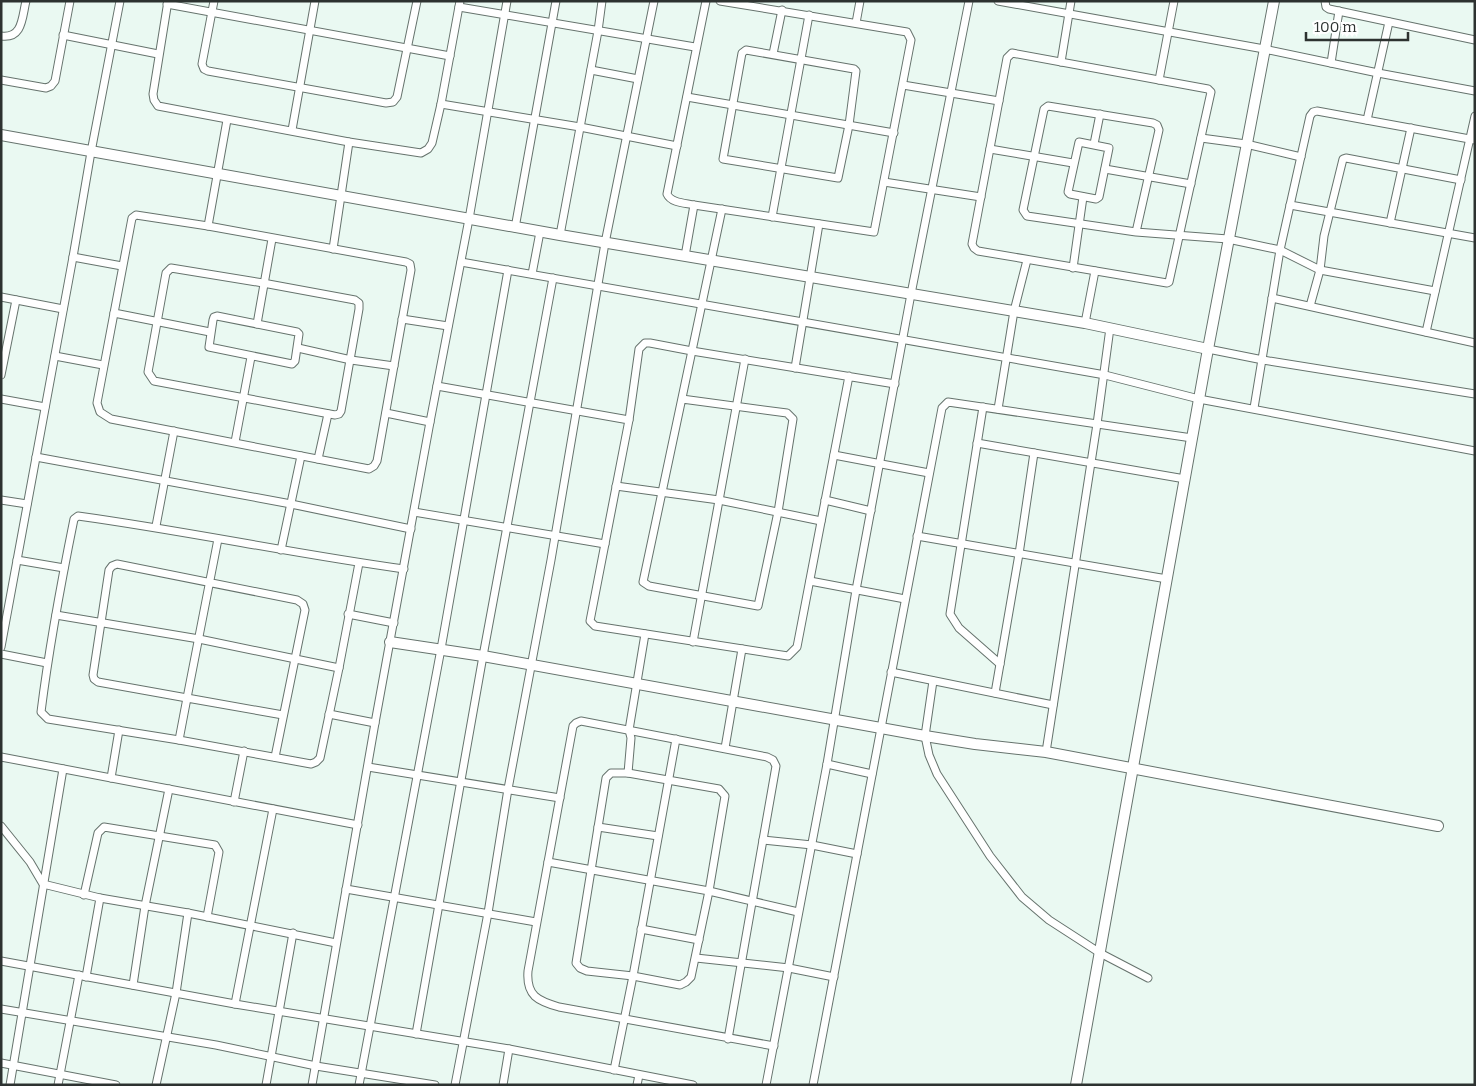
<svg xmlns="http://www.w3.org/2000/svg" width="1476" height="1086" viewBox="0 0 1476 1086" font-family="Bitter,serif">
<rect width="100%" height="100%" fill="#eaf9f2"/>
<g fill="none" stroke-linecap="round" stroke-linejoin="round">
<defs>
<g id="street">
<polyline points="168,1 153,94 154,100 158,106 349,142 421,153 428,149 432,143 441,104 460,1"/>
<polyline points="214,1 202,64 204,69 208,71 386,103 393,102 397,97 417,1"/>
<path d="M706 1 667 194C671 203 685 203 694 205L874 232 911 40 907 32 720 1"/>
<polyline points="998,1 1264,49 1378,73 1475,91"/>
<polyline points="1325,1 1326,7 1329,9 1475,40"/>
<polyline points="167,4 450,56"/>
<polyline points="459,7 695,47"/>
<polyline points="856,23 860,1"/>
<polyline points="63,35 158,54"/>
<path d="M1 36C23 39 22 17 26 1"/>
<polygon points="746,50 854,69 856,71 849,125 838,178 723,159 742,53"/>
<polygon points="1012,53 1208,89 1211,92 1169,282 1167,283 978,251 974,248 972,244 1007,58"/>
<polyline points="773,54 782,10"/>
<polyline points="1061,62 1071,1"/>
<polyline points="1331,63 1339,11"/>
<polyline points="591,70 638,79"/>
<polyline points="1,80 46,88 51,86 55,81 70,1"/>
<polyline points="1159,80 1174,1"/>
<polyline points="903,85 999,101"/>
<polyline points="687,97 894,133"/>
<polyline points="441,104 580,127 677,146"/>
<polyline points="1367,120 1389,22"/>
<polyline points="292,130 315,1"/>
<polyline points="1201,138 1246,144 1301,157"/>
<polygon points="1079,142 1109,148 1099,197 1096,199 1070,194 1068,192"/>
<polyline points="1094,144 1100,114"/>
<polyline points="990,149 1073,163"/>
<polyline points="1105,169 1191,184"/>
<polyline points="884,182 981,197"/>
<polyline points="1290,205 1475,238"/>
<polygon points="136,215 208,226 406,262 410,264 411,270 377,461 374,466 369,469 111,419 100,412 97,403 132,218"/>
<polyline points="772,217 809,15"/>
<polyline points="1390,223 1411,128"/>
<polyline points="208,226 227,120"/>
<polyline points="515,228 556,1"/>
<polyline points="1136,232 1159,130 1157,125 1153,123 1048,106 1044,109 1023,210 1027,216 1136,232 1228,239 1280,250 1320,270 1435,291"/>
<polyline points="560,235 598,31 602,1"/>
<polyline points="333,249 349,142"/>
<polyline points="685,256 694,205"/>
<polyline points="73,257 122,266"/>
<polyline points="461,262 1105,375 1199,399 1475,451"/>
<polygon points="171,268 263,283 355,300 359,303 359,309 341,411 339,414 335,415 154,381 148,372 166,273"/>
<polyline points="1073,268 1083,197"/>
<polyline points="532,274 540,232"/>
<polyline points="1,297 63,309"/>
<polyline points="1272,298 1475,343"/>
<polyline points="1310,306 1320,270 1324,236 1343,159 1346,158 1461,180"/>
<polyline points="114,313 210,332"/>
<polygon points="217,316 297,332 299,334 295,361 292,364 209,347 213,320 214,317"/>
<polyline points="402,319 448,326"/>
<polyline points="1085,323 1095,271"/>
<polyline points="257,324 272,239"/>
<polyline points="1426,332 1475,116"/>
<polyline points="298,348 351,360 394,366"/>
<polyline points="1208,349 1263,360 1475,394"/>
<polyline points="55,356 103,365"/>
<polyline points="795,368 819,224"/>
<polyline points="1,375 16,300"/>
<polyline points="849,376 797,647 788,656 595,626 590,621 629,420 639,349 645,343 650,343 692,351 895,384"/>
<polyline points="437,386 629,420"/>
<polyline points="1,399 45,407"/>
<polyline points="682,399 787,413 793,419 778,512 758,606 649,586 643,582 722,209"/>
<polyline points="983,407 950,614 959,628 1000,664"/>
<polyline points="1254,408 1280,250 1310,116 1313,112 1317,111 1475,140"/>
<polyline points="998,409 1014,311 1027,260"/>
<polyline points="386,413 430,422"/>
<polyline points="235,442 251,357"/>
<polyline points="977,443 1185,479"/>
<polyline points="834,455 929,473"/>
<polyline points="36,457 291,504 411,529"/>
<polyline points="318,459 328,414"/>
<polyline points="616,486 719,500 821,521"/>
<polyline points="1,500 27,504"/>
<polyline points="825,500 871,511"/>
<polyline points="414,512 605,544"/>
<polyline points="156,526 174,431"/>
<polyline points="917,536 1167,579"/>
<polyline points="218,539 187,698 98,682 94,679 93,675 109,570 112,566 117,564 297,600 303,604 305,610 275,757"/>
<polyline points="281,550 301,456"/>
<polyline points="17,560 64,568"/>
<path d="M359 563 339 668 320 758 316 762 311 764 179 740 48 719 41 712C49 648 61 583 74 519L78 516C187 531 295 554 404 569"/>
<polyline points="810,581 905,599"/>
<polyline points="348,614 394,623"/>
<polyline points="56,615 199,639 339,668"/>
<polyline points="693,642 745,359"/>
<polyline points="1,647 73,257 91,152 120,1"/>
<polyline points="1,654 47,663"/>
<polyline points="891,672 1053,705"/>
<polyline points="933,681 925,736 929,755 937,774 990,856 1022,897 1049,920 1100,953 1148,978"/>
<polyline points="995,693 1019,554 1034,453"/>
<polyline points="329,714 375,723"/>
<polyline points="179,740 187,698 283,715"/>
<polyline points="725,748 742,649"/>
<polyline points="1046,752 1097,424 1110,328"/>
<polyline points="1,757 358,825"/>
<polyline points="827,764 872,774"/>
<polyline points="368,767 560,798"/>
<polygon points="611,773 628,773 719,789 725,796 709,891 691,977 686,982 680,985 633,976 587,971 580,968 576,963 606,778"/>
<polyline points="628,773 631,738 629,730 645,634"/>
<polyline points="111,778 119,730"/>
<polyline points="234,802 244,751"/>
<polyline points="1,826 30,862 43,884 100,898 188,913 336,943"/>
<polyline points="598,827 658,836"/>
<polyline points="763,840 812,845 857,854"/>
<polyline points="548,862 709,891 798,912"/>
<polyline points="346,889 536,922"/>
<polyline points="84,895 98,833 104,827 215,845 219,852 207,917"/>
<polyline points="641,929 699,940"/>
<polyline points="696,958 789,968 834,977"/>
<polyline points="1,961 235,1004 509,1049 693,1085"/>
<polyline points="86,977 100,898"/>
<polyline points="133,985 145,906 169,789"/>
<polyline points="235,1004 273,809"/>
<polyline points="1,1009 216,1045 316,1066 435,1085"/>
<polyline points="416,1034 483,656 553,278"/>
<path d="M728 1039 776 766 773 760 767 757 581 721 576 723 573 726 528 971C526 996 538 1001 559 1007L774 1046"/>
<polyline points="1,1063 116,1085"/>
<polyline points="614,1070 633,976 676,739"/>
<polyline points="10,1085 63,769"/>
<polyline points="58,1085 79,975"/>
<polyline points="156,1085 176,993 188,913"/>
<polyline points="266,1085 293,933"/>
<polyline points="312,1085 375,723 430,422 469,219 507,1"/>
<polyline points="359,1085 441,649 508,270"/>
<polyline points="455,1085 488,913 508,789 551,560 605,243 654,1"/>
<polyline points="503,1085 509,1049"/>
<polyline points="637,1085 639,1075"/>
<polyline points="766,1085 827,764 856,590 911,294 969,1"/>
<polyline points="813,1085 942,408 948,402 1192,438"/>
</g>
<g id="secondary">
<polyline points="1,135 560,235 1085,323 1208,349"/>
<polyline points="390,642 483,656 925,736 975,744 1046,752 1438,826"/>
<polyline points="1076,1085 1208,349 1274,1"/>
</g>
</defs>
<use href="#street" stroke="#66736d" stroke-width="9"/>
<use href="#secondary" stroke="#66736d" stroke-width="12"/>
<use href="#street" stroke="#fff" stroke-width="7"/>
<use href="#secondary" stroke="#fff" stroke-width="10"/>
</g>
<rect width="1476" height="1086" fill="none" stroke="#2d3230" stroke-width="5"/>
<path d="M1306 32v8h102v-8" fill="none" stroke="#2d3230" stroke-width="2.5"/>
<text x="1314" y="32" font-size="15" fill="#2d3230" stroke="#ffffff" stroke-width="4" paint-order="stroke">100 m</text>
</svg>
